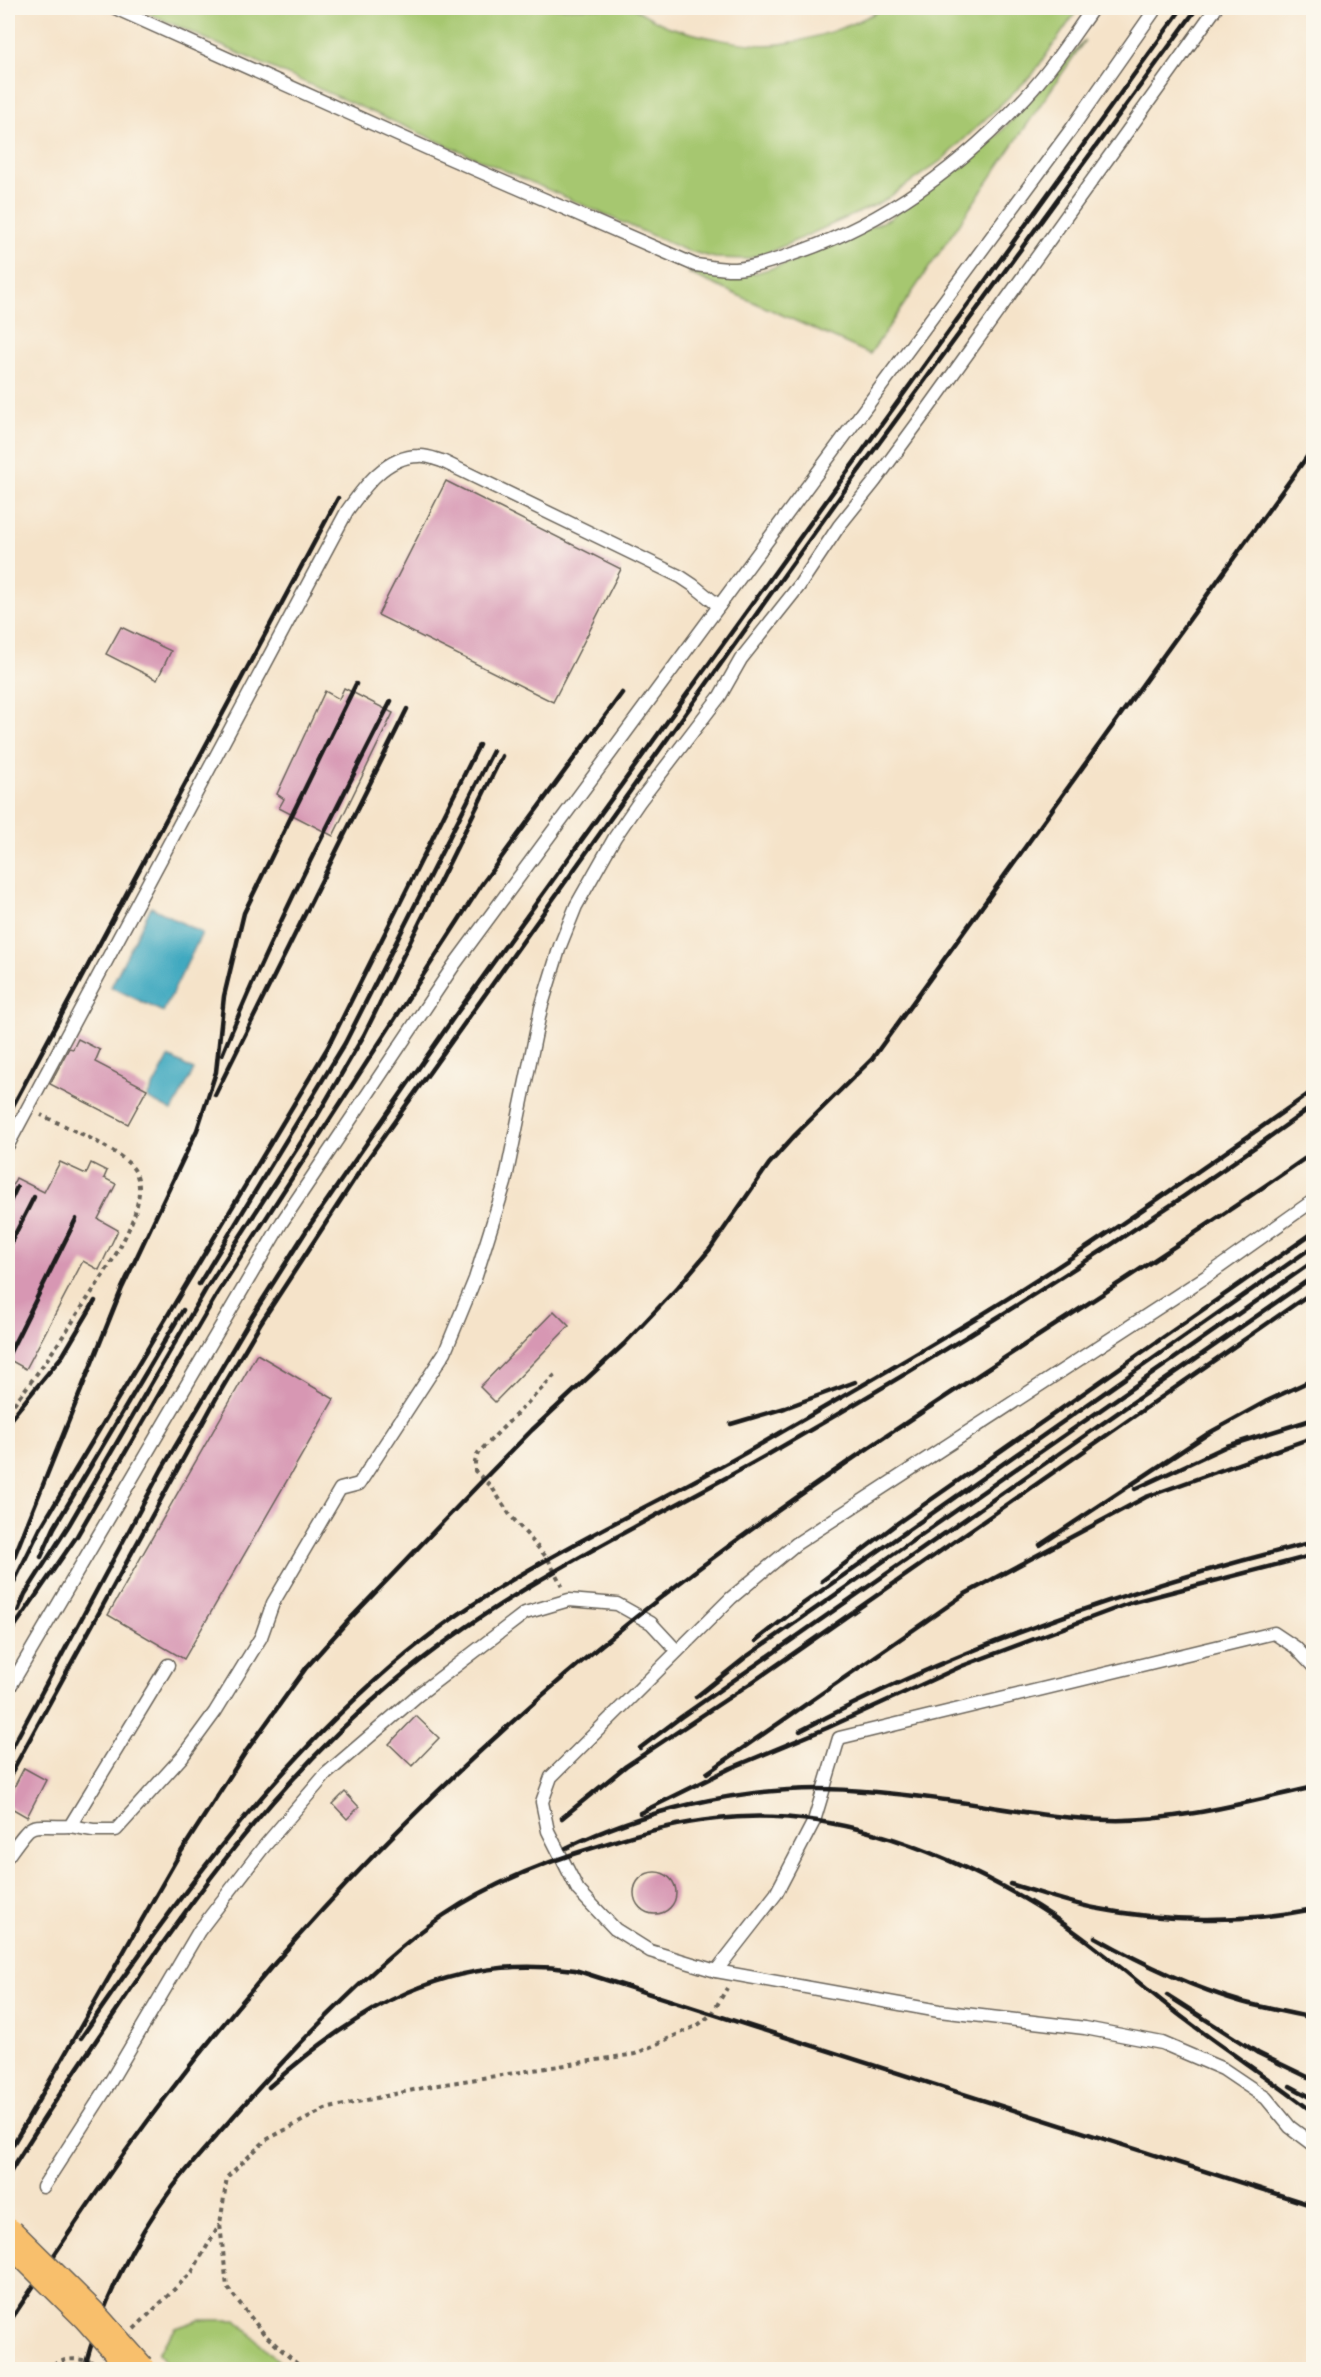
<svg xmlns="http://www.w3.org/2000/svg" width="1321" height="2377" viewBox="0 0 1321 2377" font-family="'Playpen Sans',sans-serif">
<rect width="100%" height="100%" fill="#fbf7ec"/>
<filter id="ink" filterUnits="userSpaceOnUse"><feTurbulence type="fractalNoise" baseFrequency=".0167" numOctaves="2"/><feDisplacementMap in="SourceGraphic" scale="12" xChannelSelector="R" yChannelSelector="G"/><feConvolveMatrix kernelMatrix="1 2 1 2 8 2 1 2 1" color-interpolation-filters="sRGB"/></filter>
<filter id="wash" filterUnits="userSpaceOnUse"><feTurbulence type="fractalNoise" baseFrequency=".008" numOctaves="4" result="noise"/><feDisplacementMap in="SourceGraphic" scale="24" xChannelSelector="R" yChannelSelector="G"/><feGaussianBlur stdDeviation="1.35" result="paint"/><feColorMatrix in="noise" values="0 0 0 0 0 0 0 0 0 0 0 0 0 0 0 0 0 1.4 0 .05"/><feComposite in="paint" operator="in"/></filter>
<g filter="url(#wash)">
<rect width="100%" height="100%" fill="#f5e3c9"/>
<g fill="#a6c770" stroke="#617246" stroke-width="1.5">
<path d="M136 8H633C645 14 658 23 670 27 698 36 751 48 780 44 813 40 855 25 884 8H1079L1033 74 942 160 882 202 770 252 746 259 715 258 685 250Z"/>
<polygon points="1085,40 870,354 688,273 755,273 793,262 824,247 889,219 998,135"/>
<polygon points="199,2320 236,2320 287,2369 172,2369 158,2353 176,2328"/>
</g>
<g fill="#40a9c0" stroke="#2e626e" stroke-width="1.5">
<polygon points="151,907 202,933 163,1012 111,987"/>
<polygon points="169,1057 194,1070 172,1111 147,1098"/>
</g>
<g id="blocks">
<g fill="#d797b3">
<polygon points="446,481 621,569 553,702 378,615"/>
<polygon points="121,627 171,651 157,680 106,654"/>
<polygon points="344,688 393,713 333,836 279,808 284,799 277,794 325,691 339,699"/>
<polygon points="78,1039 100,1050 95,1062 147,1089 128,1124 50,1084 69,1048 73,1049"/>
<polygon points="60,1162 86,1174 91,1163 107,1171 104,1178 116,1184 98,1219 118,1230 99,1270 83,1261 26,1369 8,1359 8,1195 16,1178 44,1192"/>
<polygon points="554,1311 569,1326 495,1402 480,1387"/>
<polygon points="257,1354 334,1399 184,1659 108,1615"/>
<polygon points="416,1716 439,1738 412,1766 389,1744"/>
<polygon points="24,1768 46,1780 27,1817 8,1806 8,1799"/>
<polygon points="345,1792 359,1807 347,1819 333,1804"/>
<circle cx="655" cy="1893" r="21"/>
</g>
</g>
</g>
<g filter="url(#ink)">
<use href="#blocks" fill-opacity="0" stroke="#686259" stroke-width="1.5"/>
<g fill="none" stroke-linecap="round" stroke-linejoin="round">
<defs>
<g id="lane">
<path d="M115 8 442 155 695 265C708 266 723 270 736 269 752 268 769 262 784 257 874 229 953 173 1018 105 1047 76 1070 40 1093 8"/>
<path d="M8 1145 347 511C364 487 386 456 419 456 426 455 435 459 442 461L681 577 693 585 719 606"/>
<polyline points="1314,1200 1207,1276 796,1544 731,1598 551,1777 542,1802 548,1831 578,1890 615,1929 650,1951 716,1971 939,2011 1085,2028 1162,2043 1223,2069 1266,2098 1290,2127 1314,2145"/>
<polyline points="8,1690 282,1222 454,965 1072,128 1156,8"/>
<polyline points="70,1826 93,1830 116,1830 182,1757 215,1712 261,1637 273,1603 340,1489 359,1484 445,1352 475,1279 505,1183 541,1008 560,946 576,906 615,837 639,802 720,696 741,659 799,586 839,526 875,481 922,417 1216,8"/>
<path d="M8 1856C36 1817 26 1828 70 1826L168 1665"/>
<polyline points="716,1971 776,1894 814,1821 839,1738 1274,1633 1295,1647 1314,1667"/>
<polyline points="43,2187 106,2089 199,1931 262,1849 326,1774 418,1695 525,1613 569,1600 617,1604 651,1623 677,1651"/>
</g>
</defs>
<use href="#lane" stroke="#686259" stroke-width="15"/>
<g stroke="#686259" stroke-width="4" stroke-dasharray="4.5 4.5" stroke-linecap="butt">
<polyline points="555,1375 478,1453 475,1462 475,1471 491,1486 510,1515 548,1559 562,1586"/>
<path d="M8 1411C35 1378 59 1343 82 1307 101 1278 154 1207 135 1171 123 1150 64 1126 41 1115"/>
<polyline points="134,2329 192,2272 220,2224"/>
<path d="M46 2370C65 2356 75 2358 97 2363"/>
<polyline points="304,2370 264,2334 227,2287 220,2224 227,2177 266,2140 325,2109 432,2086 635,2054 698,2025 712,2014 727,1988"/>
</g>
<use href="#lane" stroke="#fff" stroke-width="12"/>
<g stroke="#1c1c1c" stroke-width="4.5">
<path d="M222 1055C271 934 332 817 391 701"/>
<polyline points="215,1095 407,709"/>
<polyline points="8,1115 338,498"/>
<polyline points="8,1206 17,1187"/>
<polyline points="8,1248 34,1197"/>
<polyline points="199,1284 345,1043 493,751"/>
<polyline points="8,1356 76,1219"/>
<polyline points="8,1422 63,1355 95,1301"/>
<polyline points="731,1424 785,1408 855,1382"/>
<polyline points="1135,1489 1227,1446 1314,1419"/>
<polyline points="1040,1545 1209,1433 1267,1401 1314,1379"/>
<polyline points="41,1557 54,1528 183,1310"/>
<polyline points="8,1572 122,1288 197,1130 216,1072 224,996 244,913 356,684"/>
<polyline points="822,1581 899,1522 1314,1232"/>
<polyline points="8,1594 40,1529 328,1047 479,745"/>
<polyline points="18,1611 25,1594 69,1525 206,1289 309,1130 364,1035 502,756"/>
<polyline points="8,1636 77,1536 217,1294 482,884 622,693"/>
<polyline points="756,1641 804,1603 1314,1246"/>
<polyline points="696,1697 746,1657 1314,1261"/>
<path d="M800 1731C962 1645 1135 1586 1314 1542"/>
<polyline points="640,1748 681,1717 1314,1276"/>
<polyline points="8,1755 162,1469 251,1318 308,1228 454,1017 1182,8"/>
<polyline points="707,1773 965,1594 1146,1497 1314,1437"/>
<polyline points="8,1779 217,1397 260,1324 367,1160 847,487 1197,8"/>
<polyline points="640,1813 731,1768 827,1728 962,1666 1133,1602 1314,1555"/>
<polyline points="562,1818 626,1766 751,1683 1314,1291"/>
<path d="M566 1848C644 1810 734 1789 820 1789 859 1789 900 1794 938 1799 994 1806 1051 1819 1108 1820 1178 1822 1247 1802 1314 1787"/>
<path d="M1010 1884C1038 1892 1065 1902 1094 1908 1164 1922 1243 1923 1314 1909"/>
<path d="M1095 1937C1141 1963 1191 1987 1242 2002 1265 2008 1290 2013 1314 2018"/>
<polyline points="1167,1995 1258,2053 1314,2080"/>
<path d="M81 2038C176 1899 276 1762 407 1653 511 1567 638 1515 754 1448 850 1392 947 1338 1040 1278 1133 1218 1223 1154 1314 1090"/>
<polyline points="1290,2086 1314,2099"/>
<path d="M269 2087C360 2007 449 1952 575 1970L1314 2206"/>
<polyline points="21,2131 179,1855 247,1750 306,1668 347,1622 484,1479 532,1430 624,1344 678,1287 710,1249 769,1164 795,1135 872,1059 1314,447"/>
<polyline points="8,2153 25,2124"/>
<path d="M8 2176C40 2122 76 2070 112 2017 193 1896 281 1776 394 1682 509 1585 640 1527 769 1454 957 1346 1139 1232 1314 1105"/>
<path d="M8 2324C59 2248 109 2171 165 2098 300 1921 458 1760 631 1621 847 1448 1088 1311 1314 1152"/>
<path d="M84 2370C101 2305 133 2240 173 2187 194 2160 217 2135 240 2109 266 2080 292 2051 320 2023 359 1985 399 1945 444 1915 492 1883 547 1861 602 1845 639 1833 677 1823 716 1819 825 1806 930 1845 1023 1898 1083 1932 1132 1979 1186 2020 1228 2052 1272 2080 1314 2113"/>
</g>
<defs>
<polyline id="primary-bridge" points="8,2235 89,2315 138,2370"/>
</defs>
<use href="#primary-bridge" stroke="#686259" stroke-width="36" stroke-linecap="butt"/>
<use href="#primary-bridge" stroke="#f8bf6c" stroke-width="33"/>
</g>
</g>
<rect width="1321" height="2377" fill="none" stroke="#fbf7ec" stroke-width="30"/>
</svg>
